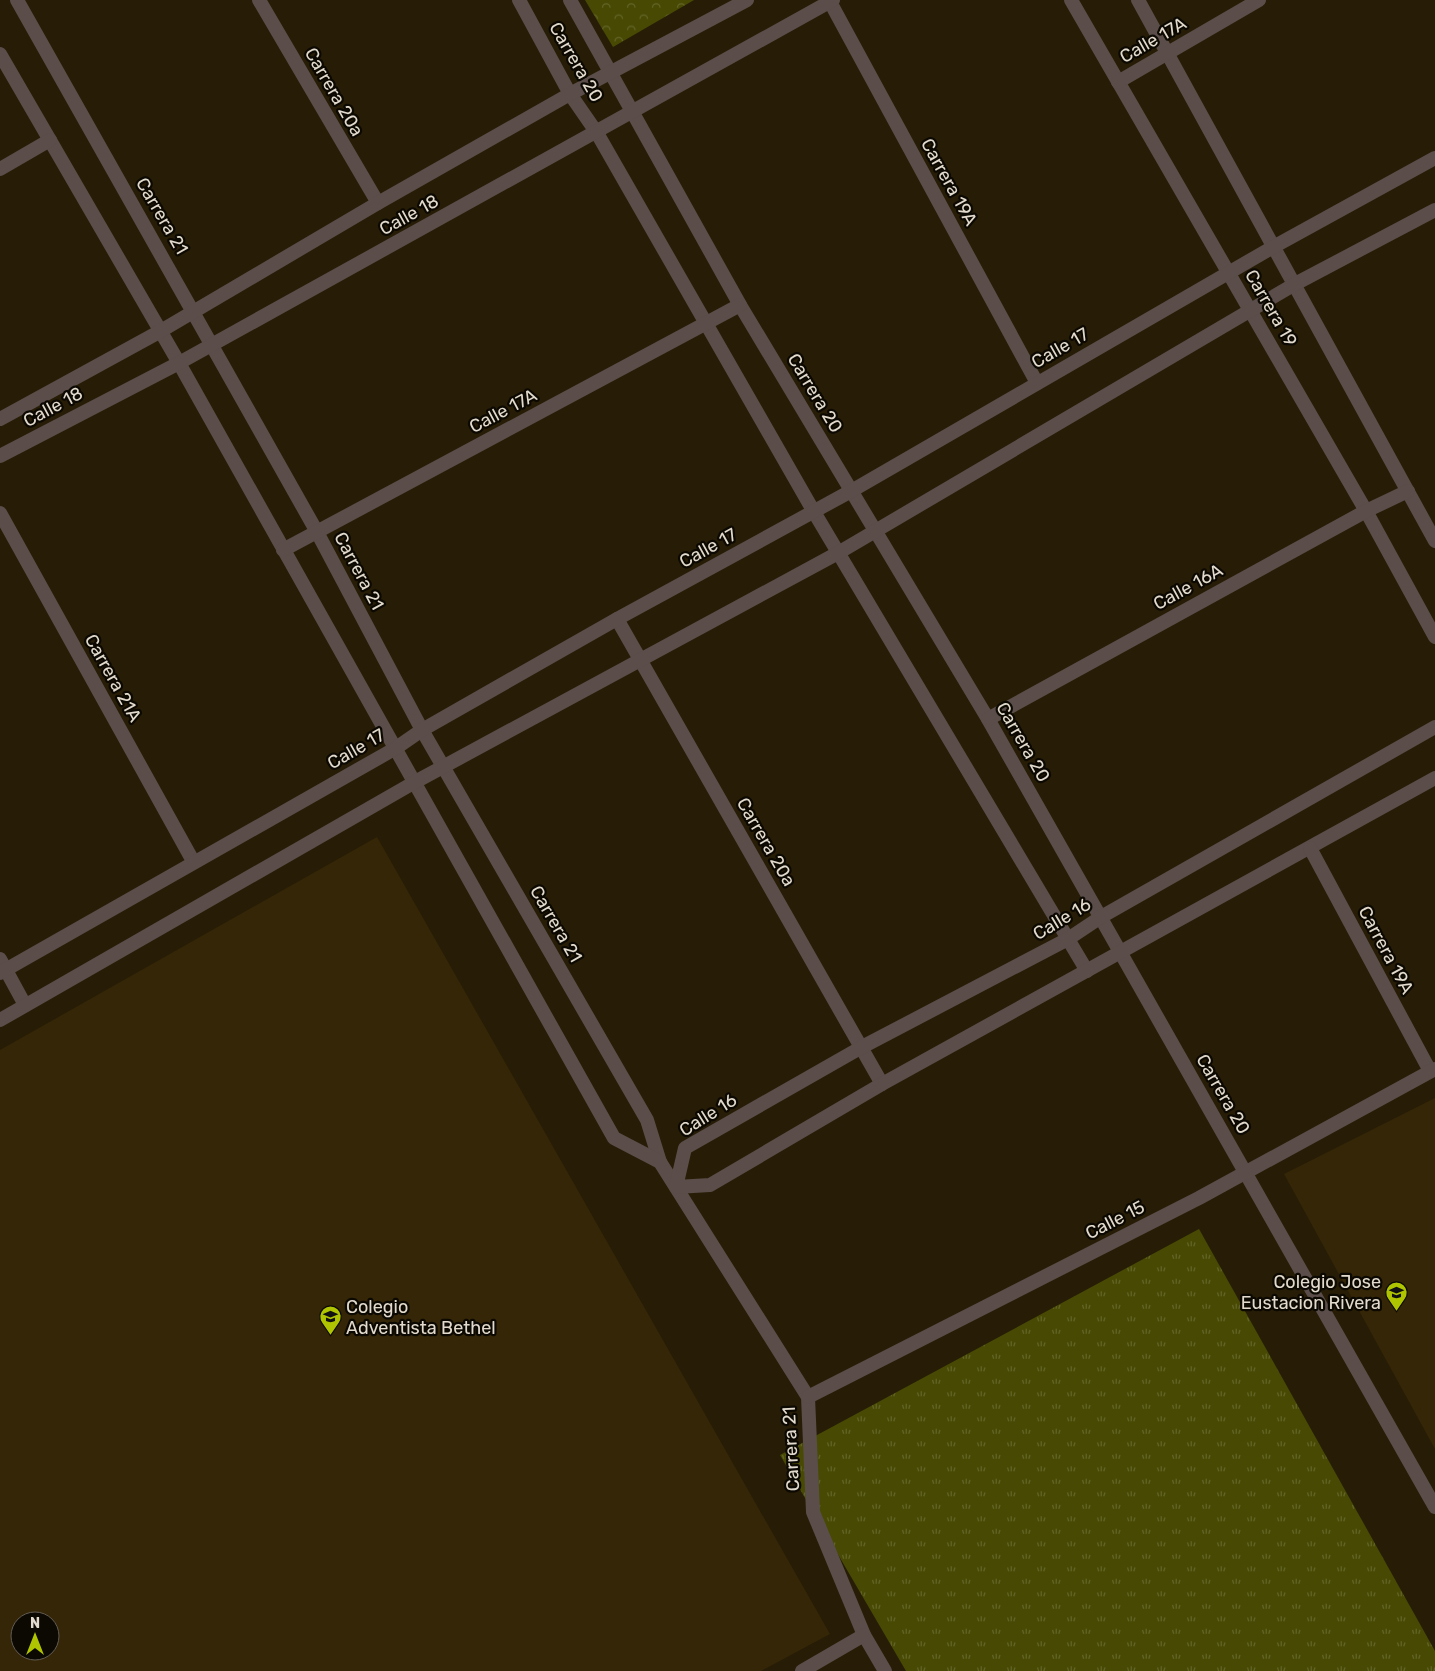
<svg xmlns="http://www.w3.org/2000/svg" width="1435" height="1671" viewBox="0 0 1435 1671" font-family="Rubik,sans-serif">
<defs>
<pattern id="grass-tufts" width="24" height="20" patternUnits="userSpaceOnUse" patternTransform="scale(1.25)"><rect width="24" height="20" fill="#484a04"/><path d="M3 7l-1-3M5 7V3M7 7l1-3M15 17l-1-3M17 17v-4M19 17l1-3" fill="none" stroke="#626427"/></pattern>
<pattern id="park-crowns" width="20" height="18" patternUnits="userSpaceOnUse" patternTransform="scale(1.25)"><rect width="20" height="18" fill="#484a04"/><path d="M2 6a3 3 0 1 1 6 0M12 15a3 3 0 1 1 6 0" fill="none" stroke="#626427"/></pattern>
</defs>
<rect width="100%" height="100%" fill="#271d06"/>
<g fill="#342606" fill-rule="evenodd">
<path d="M377 837 830 1634 761 1671H0V1050ZM20 1621H50V1651H20Z"/>
<polygon points="1435,1098 1435,1449 1284,1174"/>
</g>
<polygon fill="url(#grass-tufts)" points="1199,1229 1435,1651 1435,1671 906,1671 780,1455"/>
<polygon fill="url(#park-crowns)" points="585,0 694,0 613,47"/>
<g fill="none" stroke-linecap="round" stroke-linejoin="round">
<g stroke="#5a4d4a" stroke-width="14">
<polyline points="17,0 317,532 422,730 647,1120 660,1162"/>
<polyline points="259,0 378,203"/>
<polyline points="519,0 570,94 597,133 814,512 1087,971"/>
<polyline points="570,0 740,305 988,719 1435,1507"/>
<polyline points="829,0 1037,383"/>
<polyline points="1071,0 1366,511 1435,637"/>
<polyline points="1138,0 1435,541"/>
<polyline points="0,54 179,363 614,1138 660,1162 808,1397 813,1512 864,1635 885,1671"/>
<polyline points="1118,82 1259,0"/>
<polyline points="0,169 50,140"/>
<polyline points="0,419 159,332 378,203 570,94 747,0"/>
<polyline points="0,456 179,363 833,0"/>
<polyline points="0,513 193,861"/>
<polyline points="283,550 740,305"/>
<polyline points="617,619 882,1084"/>
<polyline points="988,719 1366,511 1408,491"/>
<polyline points="1435,727 1101,917 1068,939 862,1047 685,1148 676,1187 710,1185 882,1084 1435,778"/>
<polyline points="1310,848 1430,1071"/>
<polyline points="0,959 25,1005"/>
<polyline points="0,973 396,748 422,730 617,619 853,490 1275,246 1435,158"/>
<polyline points="0,1020 415,782 838,553 1295,284 1435,210"/>
<polyline points="808,1397 1199,1198 1435,1069"/>
<polyline points="802,1671 864,1635"/>
</g>
</g>
<defs>
<symbol id="university-pin" viewBox="-11 -11 22 30"><path d="M0 17L-7.5 6A9.5 9.5 0 1 1 7.5 6Z" fill="#b0c501" stroke="#0c0802"/><path d="M0-5L7-2L0 1L-7-2ZM-4 1L0 2.5L4 1V4Q0 6-4 4Z" fill="#111"/></symbol>
</defs>
<g fill-rule="evenodd">
<use href="#university-pin" x="1384" y="1280" width="25" height="34"/>
<use href="#university-pin" x="318" y="1304" width="25" height="34"/>
</g>
<g text-anchor="middle" dominant-baseline="central" stroke-width="4.5" stroke-linejoin="round" paint-order="stroke">
<g font-size="18" fill="#e2dbcd" stroke="#0c0802">
<text transform="translate(1153 40) rotate(-30)">Calle 17A</text>
<text transform="translate(576 62) rotate(60)">Carrera 20</text>
<text transform="translate(334 92) rotate(60)">Carrera 20a</text>
<text transform="translate(949 182) rotate(61)">Carrera 19A</text>
<text transform="translate(409 215) rotate(-29)">Calle 18</text>
<text transform="translate(162 216) rotate(60)">Carrera 21</text>
<text transform="translate(1271 308) rotate(60)">Carrera 19</text>
<text transform="translate(1060 348) rotate(-30)">Calle 17</text>
<text transform="translate(815 393) rotate(59)">Carrera 20</text>
<text transform="translate(53 407) rotate(-28)">Calle 18</text>
<text transform="translate(503 411) rotate(-28)">Calle 17A</text>
<text transform="translate(708 548) rotate(-29)">Calle 17</text>
<text transform="translate(359 571) rotate(62)">Carrera 21</text>
<text transform="translate(1188 587) rotate(-29)">Calle 16A</text>
<text transform="translate(113 678) rotate(61)">Carrera 21A</text>
<text transform="translate(1023 742) rotate(60)">Carrera 20</text>
<text transform="translate(356 749) rotate(-30)">Calle 17</text>
<text transform="translate(766 842) rotate(60)">Carrera 20a</text>
<text transform="translate(1062 919) rotate(-31)">Calle 16</text>
<text transform="translate(556 924) rotate(60)">Carrera 21</text>
<text transform="translate(1386 950) rotate(62)">Carrera 19A</text>
<text transform="translate(1223 1094) rotate(60)">Carrera 20</text>
<text transform="translate(708 1115) rotate(-32)">Calle 16</text>
<text transform="translate(1115 1220) rotate(-27)">Calle 15</text>
<text transform="translate(791 1449) rotate(-93)">Carrera 21</text>
</g>
<g font-size="18" fill="#e2dbcd" stroke="#0c0802" text-anchor="end">
<text x="1381" y="1282">Colegio Jose<tspan x="1381" dy="21">Eustacion Rivera</tspan></text>
<text x="346" y="1307" text-anchor="start">Colegio<tspan x="346" dy="21">Adventista Bethel</tspan></text>
</g>
</g>
<g transform="translate(35 1636)"><circle r="24" fill="#0c0802" stroke="#625c53"/>
<path d="M0-4L9 19L0 12L-9 19Z" fill="#b0c501"/>
<text y="-8" font-size="14" font-weight="bold" text-anchor="middle" fill="#e2dbcd">N</text>
</g>
</svg>
